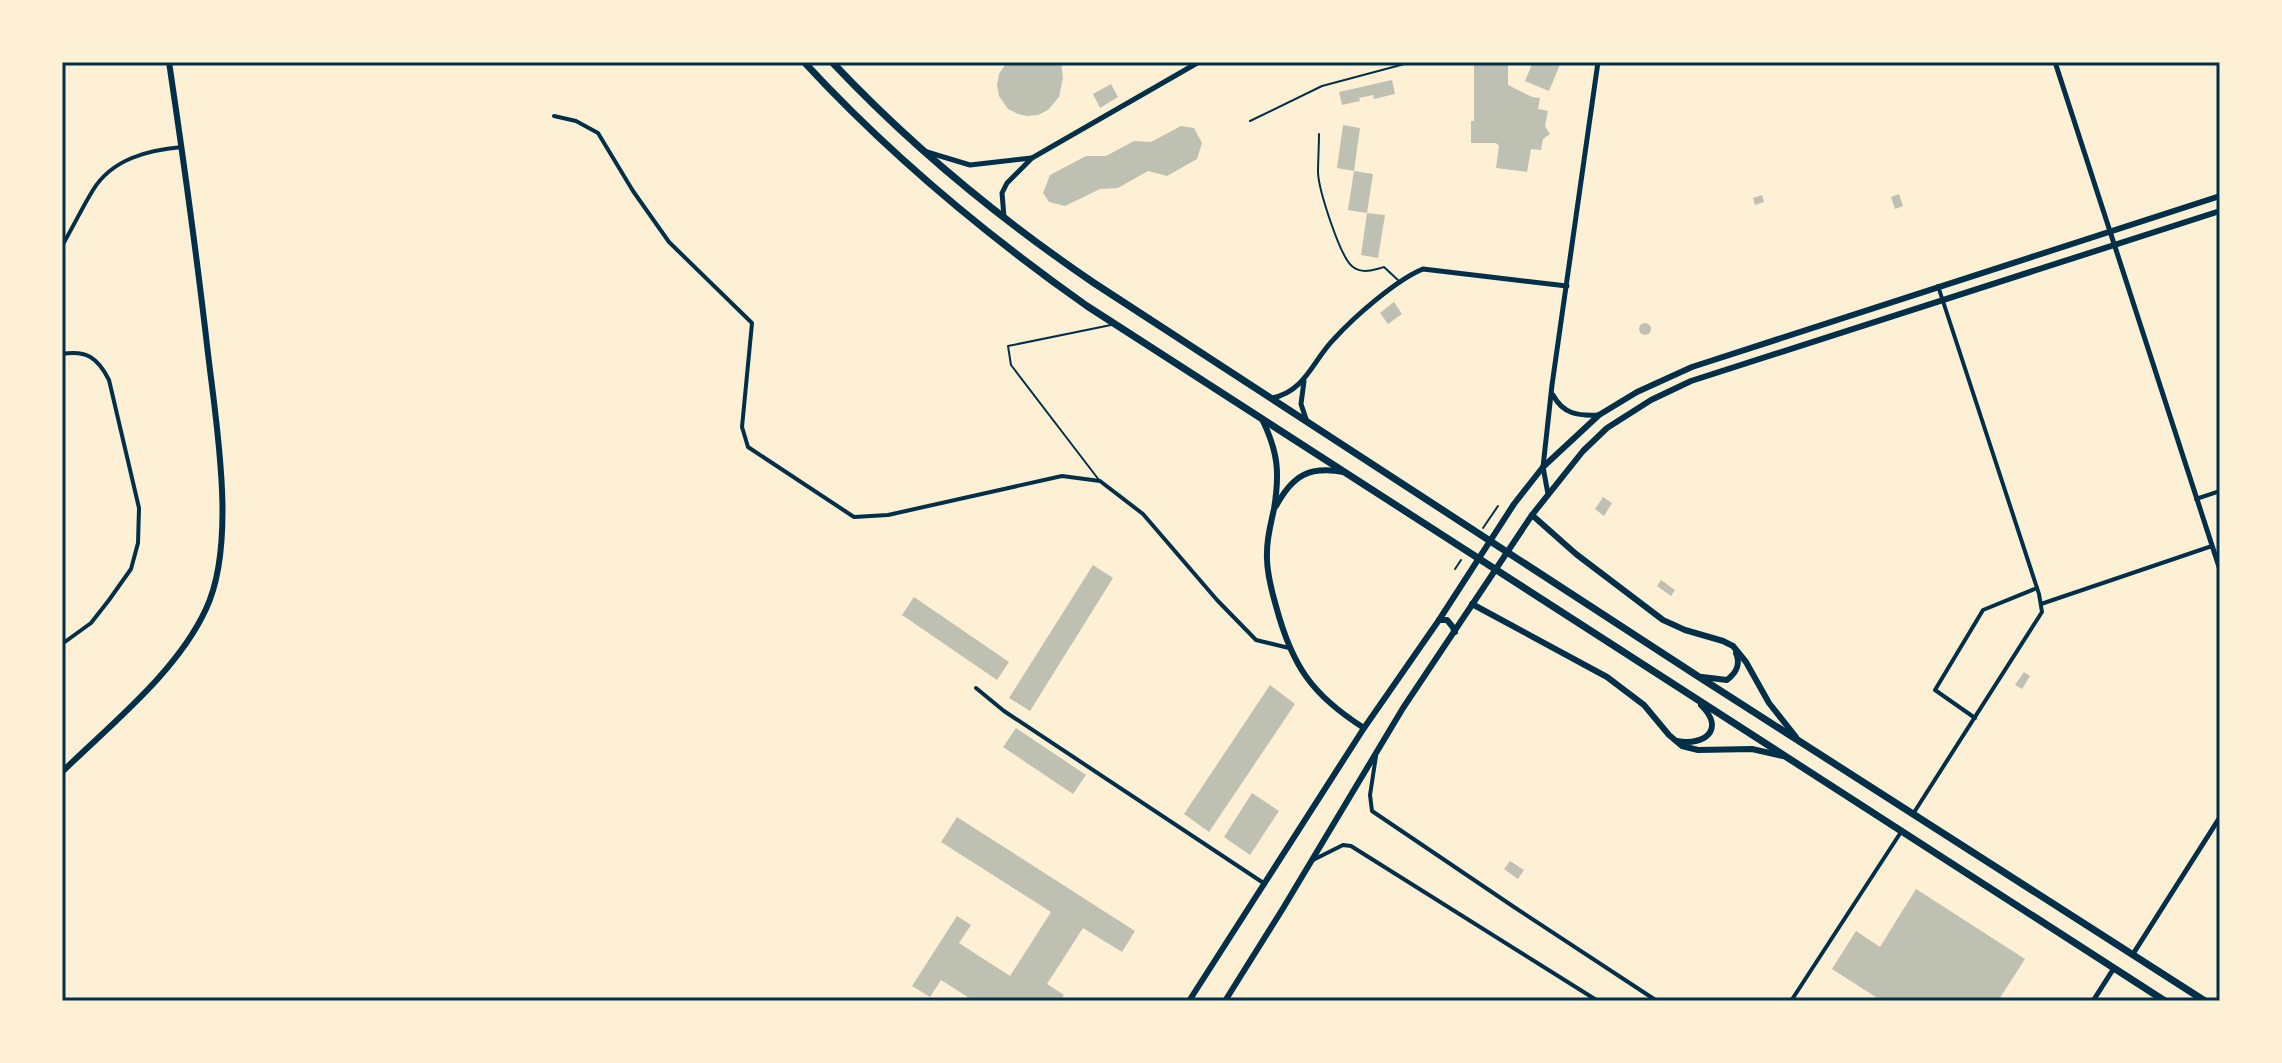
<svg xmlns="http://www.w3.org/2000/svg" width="2282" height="1063" viewBox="0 0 2282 1063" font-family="'DejaVu Sans',sans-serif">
<rect width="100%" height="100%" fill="#fdf0d5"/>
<g fill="#bec0b2">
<polygon points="1007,62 1061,62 1063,78 1059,97 1048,110 1038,115 1027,116 1018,114 1008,109 999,96 997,85 999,74"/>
<polygon points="1474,62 1508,62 1508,85 1532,97 1540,98 1538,109 1548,111 1545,126 1550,134 1543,139 1541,150 1531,149 1527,172 1496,168 1499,146 1496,143 1471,143 1471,121 1474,121"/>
<polygon points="1533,62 1561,62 1549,91 1525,81"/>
<polygon points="1392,80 1395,94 1374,99 1373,95 1359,98 1360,101 1342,105 1339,92"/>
<polygon points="1111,84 1118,97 1100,108 1093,94"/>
<polygon points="1343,125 1360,128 1354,171 1337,168"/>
<polygon points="1181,126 1194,128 1202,143 1197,159 1167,176 1148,171 1118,188 1100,189 1065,206 1049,202 1043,193 1050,175 1086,156 1106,156 1134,141 1151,142"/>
<polygon points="1354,171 1373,174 1367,213 1348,210"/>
<polygon points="1899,194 1903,206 1895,209 1891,197"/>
<polygon points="1762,195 1764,202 1755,205 1753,198"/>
<polygon points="1367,213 1385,215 1378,258 1361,255"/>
<polygon points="1394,302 1402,314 1388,324 1380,313"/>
<circle cx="1645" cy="329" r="6"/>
<polygon points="1603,497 1612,503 1604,516 1595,509"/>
<polygon points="1093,565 1113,578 1030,711 1009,698"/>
<polygon points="1661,580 1675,590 1671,596 1657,586"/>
<polygon points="914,597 1009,662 997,680 902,615"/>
<polygon points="2024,672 2030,676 2022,689 2015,685"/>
<polygon points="1270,685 1295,704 1209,832 1184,814"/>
<polygon points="1016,728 1086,775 1073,794 1003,747"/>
<polygon points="1252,793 1279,811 1250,855 1224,837"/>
<polygon points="957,817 1135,931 1122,952 1083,928 1047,984 1064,995 1060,1001 974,1001 941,980 930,997 912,986 957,916 971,925 959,943 1010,976 1051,912 941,842"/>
<polygon points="1510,861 1524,870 1518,879 1504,869"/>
<polygon points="1916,889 2025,959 1998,1001 1882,1001 1832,969 1856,931 1880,947"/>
</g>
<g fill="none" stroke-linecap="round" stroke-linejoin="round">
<g stroke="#003049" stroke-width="2">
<polyline points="1483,528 1498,506"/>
<polyline points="1455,569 1461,560"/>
</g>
<g stroke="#003049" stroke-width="2">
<polyline points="1250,121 1322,86 1412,62"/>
<path d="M1319 134C1319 147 1318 160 1318 173 1319 190 1340 258 1353 267 1362 274 1374 270 1384 267L1400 282"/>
<polyline points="1099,480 1011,365 1008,346 1111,325"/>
</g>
<g stroke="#003049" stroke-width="4">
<polyline points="554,116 576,121 598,133 633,191 669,242 752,323 742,427 748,447 854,517 888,515 1062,476 1100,481 1143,514 1217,600 1256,640 1289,648"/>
<path d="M62 246C73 227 82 208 93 190 112 159 148 150 182 147"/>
<path d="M62 354C87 350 98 358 109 380L139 508 138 543 131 569 109 600 91 623 62 644"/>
<polyline points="2196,499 2220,491"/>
<polyline points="2041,604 2212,546"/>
<polyline points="976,688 1004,711 1265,884"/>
<polyline points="1975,718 1935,690 1983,610 2037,588"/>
<polyline points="1376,756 1370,795 1372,811 1514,907 1657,1001"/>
<polyline points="1913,814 2042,612 2039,594 1938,286"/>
<polyline points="1313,860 1343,845 1351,846 1598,1001"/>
<polyline points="1791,1001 1901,832"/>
</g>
<g stroke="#003049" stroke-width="5">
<polyline points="2055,62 2220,570"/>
<polyline points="927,152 970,165 1031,158"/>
<polyline points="1004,217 1002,193 1007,183 1032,158 1199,62"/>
<polyline points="1304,381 1301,404 1307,422"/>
<path d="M1553 395C1563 414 1578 416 1598 415"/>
<path d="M1272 398C1305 392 1313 360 1334 339 1354 317 1396 280 1423 269L1567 286"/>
<polyline points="1548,494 1543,467 1552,385 1598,62"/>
<polyline points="2133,954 2220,817"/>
<polyline points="2093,1001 2114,968"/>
</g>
<path stroke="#003049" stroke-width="6" d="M62 772C111 724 177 672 206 609 238 541 215 418 207 345 196 250 183 156 169 62"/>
<g stroke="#003049" stroke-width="6">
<path d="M1262 419C1278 452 1280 472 1274 509 1271 523 1267 537 1267 552 1266 570 1271 589 1276 606 1292 666 1312 695 1364 728"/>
<path d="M1276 506C1293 475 1309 466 1344 472"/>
<polyline points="1532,515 1576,554 1663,620 1685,630 1723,641 1733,646 1746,662 1769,703 1796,737"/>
<polyline points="1472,604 1607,677 1644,705 1669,735 1682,746 1698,750 1752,749 1783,756"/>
<polyline points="1439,620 1447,620 1452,626 1455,632"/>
<path d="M1702 677 1727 680C1736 673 1741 665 1736 653"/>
<path d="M1677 741C1704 746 1726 730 1701 705"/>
<polyline points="1189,1001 1364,728 1439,620 1514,504 1543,467 1599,415 1637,392 1692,367 2220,196"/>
<polyline points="1225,1001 1282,910 1403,708 1532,515 1583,451 1607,428 1651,400 1691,381 2220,211"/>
</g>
<g stroke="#003049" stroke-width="7">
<path d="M804 62C888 153 985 234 1087 306L2165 1001"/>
<path d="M832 62C910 145 1000 219 1094 283L1696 675 2205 1001"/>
</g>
</g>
<rect width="2282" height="1063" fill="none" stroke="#fdf0d5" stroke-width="128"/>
<rect x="64" y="64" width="2154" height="935" fill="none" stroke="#003049" stroke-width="3"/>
</svg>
